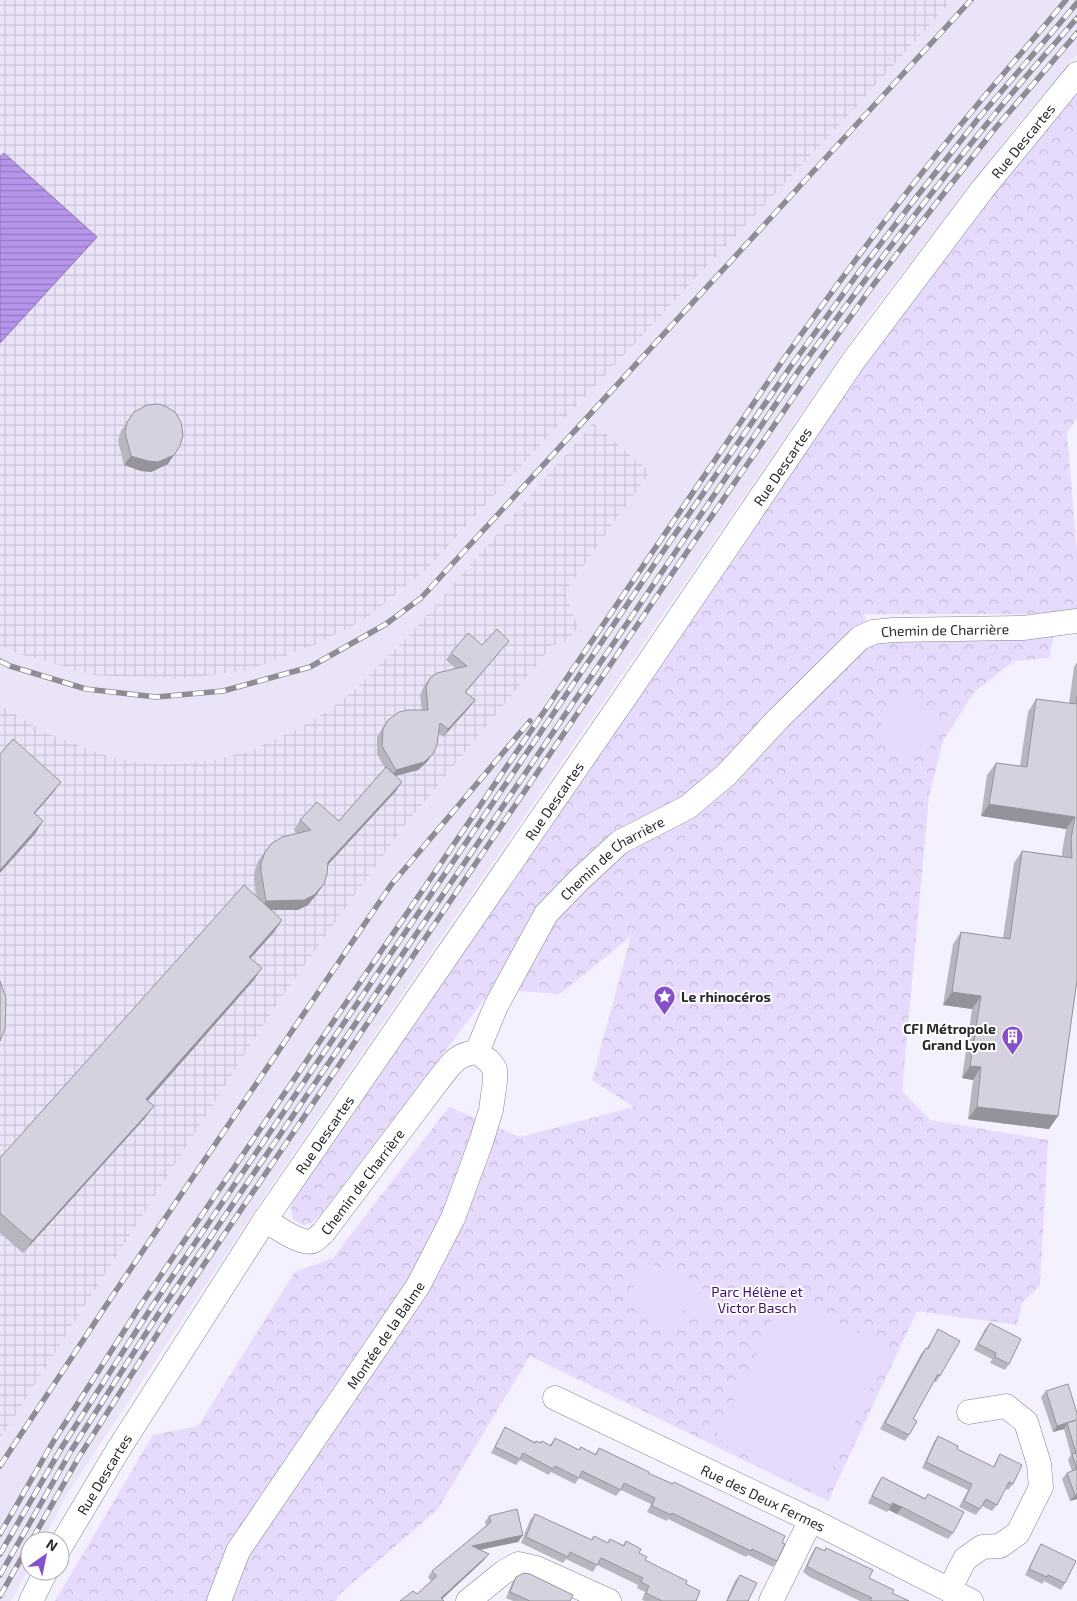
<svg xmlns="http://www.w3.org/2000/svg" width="1077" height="1601" viewBox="0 0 1077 1601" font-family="'Exo 2',sans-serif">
<defs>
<pattern id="industrial-grid" width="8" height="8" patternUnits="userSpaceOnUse" patternTransform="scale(1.25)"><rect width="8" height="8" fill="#ebe4f9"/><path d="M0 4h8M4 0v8" fill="none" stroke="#cac4d6"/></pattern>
<pattern id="forest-crowns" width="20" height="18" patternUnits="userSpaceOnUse" patternTransform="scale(1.25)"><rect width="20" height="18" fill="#e6dbfc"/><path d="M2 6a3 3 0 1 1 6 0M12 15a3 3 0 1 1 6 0" fill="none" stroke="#c5bcd8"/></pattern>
<pattern id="water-rules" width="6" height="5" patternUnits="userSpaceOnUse" patternTransform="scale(1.25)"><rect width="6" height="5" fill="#b695ec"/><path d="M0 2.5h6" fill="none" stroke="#947ac0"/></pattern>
</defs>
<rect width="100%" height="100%" fill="#f5f0fe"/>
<polygon fill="#ebe4f9" points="952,0 1077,0 1077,55 1018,124 864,322 271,1186 66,1496 43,1541 30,1541 30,1566 11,1601 0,1601 0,1439 277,1004 402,829 552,646 568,641 577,626 565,592 650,472 450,590 413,631 352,692 328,711 301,727 250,751 213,760 174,764 141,763 107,756 46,733 0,705 0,646 16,653 364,620 426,570 550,434 856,107"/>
<g fill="url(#industrial-grid)">
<polygon points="0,0 952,0 856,107 550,434 426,570 364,620 316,644 248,670 180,679 94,675 16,653 0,646"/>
<polygon points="593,423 650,472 565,592 578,627 568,641 552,646 402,829 277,1004 0,1439 0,705 46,733 107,756 141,763 174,764 213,760 250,751 301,727 328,711 352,692 413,631"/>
</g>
<polygon fill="url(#forest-crowns)" points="1077,85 1077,418 1067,433 1077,552 1077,613 1059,614 864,614 876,643 1054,634 1049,658 1014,661 974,692 943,741 929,796 902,1091 930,1120 1048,1140 1040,1285 1022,1303 1017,1325 917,1311 828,1501 530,1356 437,1510 340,1594 336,1601 55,1601 153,1435 198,1426 295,1272 333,1258 449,1107 520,1137 634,1107 592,1080 631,936 560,994 492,989 321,1214 312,1223 302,1225 293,1219 291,1209 294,1193 829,407"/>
<g fill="#e6dbfc">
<circle cx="910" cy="728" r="28"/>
<polygon points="647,1261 718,1297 706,1322 681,1309 672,1328 625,1304"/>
<polygon points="784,1296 891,1348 821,1492 714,1440"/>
</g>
<polygon fill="url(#water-rules)" stroke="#8c75b3" points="4,153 97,237 0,343 0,157"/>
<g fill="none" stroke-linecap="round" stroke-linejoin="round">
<defs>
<g id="minor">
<path id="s1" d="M477 1052 496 1006 546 914 580 879 620 842 688 807 726 775 778 719 860 638 873 632 893 630 1023 628 1077 621"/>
<path id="s2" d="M265 1220C275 1226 302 1246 313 1241 317 1239 320 1235 323 1233L437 1082C450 1066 455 1054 477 1052"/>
<path id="s3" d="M555 1398 811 1520 971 1601"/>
<path id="s4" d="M60 1547 118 1450 265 1220 634 684 854 360 982 190 1077 74"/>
<polyline points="949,1590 965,1559 982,1547 1000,1546 1018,1533 1041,1487 1039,1464 1026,1422 1006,1406 969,1412"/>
<polyline points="31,1601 46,1571"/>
<path id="s5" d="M219 1601 238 1551 418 1286 453 1218 481 1142 491 1110 495 1081V1069L489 1061 477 1052"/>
<polyline points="468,1601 504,1572 518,1564 536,1568 609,1601"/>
<polyline points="771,1601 811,1520"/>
</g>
</defs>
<use href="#minor" stroke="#86828f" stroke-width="25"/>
<use href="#minor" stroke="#fff" stroke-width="24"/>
<defs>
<g id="rail">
<polyline points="0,661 10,666 86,689 156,697 223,691 310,667 386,624 421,598 971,0"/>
<polyline points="0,1466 113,1295 391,885 530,721"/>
<path d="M0 1534 53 1442 142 1303 783 360C842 277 903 194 968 116 1000 77 1034 39 1066 0"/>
<polyline points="0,1554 62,1447 151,1308 660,556 791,366 859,272 918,195 977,120 1077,3"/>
<path d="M0 1575 71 1451 159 1313 799 370C859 287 921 205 986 125 1015 88 1047 53 1077 18"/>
<polyline points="0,1596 79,1457 167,1319 676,568 808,376 874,284 934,206 993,131 1077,33"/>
</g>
</defs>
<use href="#rail" stroke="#8f8c95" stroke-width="5.5"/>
<use href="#rail" stroke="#fff" stroke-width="4" stroke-dasharray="11" stroke-linecap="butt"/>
</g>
<g fill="#b8b4c0">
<polygon points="134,412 168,464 151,472 141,471 124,465 118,441 121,431"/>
<polygon points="509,641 503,648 466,692 475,700 469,708 443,737 439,733 427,762 418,770 396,776 396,791 328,865 317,894 308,905 298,910 271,910 282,920 274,932 251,958 253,981 148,1100 154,1106 145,1118 23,1253 0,1233 0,1158 257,898 254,880 254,874 258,861 271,844 297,833 294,830 300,820 339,821 385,768 377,754 377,737 383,727 388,720 422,710 420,695 424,686 430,678 456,669 446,660 451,653 482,645"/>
<polygon points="1077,662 1077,980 1058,1116 1049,1129 968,1119 973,1080 962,1078 972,1009 943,1005 953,944 961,932 1003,938 1014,863 1022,851 1062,856 1062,852 1066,829 981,816 987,775 996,763 1020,766 1028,712 1036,699 1069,704 1074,667"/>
<polygon points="990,1323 1009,1364 1005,1370 990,1363 992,1359 974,1350 985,1329"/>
<polygon points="938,1329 940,1376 936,1382 934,1381 913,1419 909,1435 905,1441 880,1429 921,1354 926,1348 927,1348"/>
<polygon points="1046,1391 1077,1413 1077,1499 1070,1501 1062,1479 1067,1473 1072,1471 1068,1460 1071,1455 1064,1429 1053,1432 1041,1397"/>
<polygon points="505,1427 535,1442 550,1445 555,1438 578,1450 581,1447 595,1454 599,1448 782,1543 777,1561 773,1567 748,1555 746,1557 668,1519 667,1521 647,1512 651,1504 621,1490 616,1496 579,1478 575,1484 551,1472 549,1475 520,1460 516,1465 491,1453 501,1434"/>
<polygon points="938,1436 957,1449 993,1467 1000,1454 1013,1484 1008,1490 1005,1488 997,1505 992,1511 982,1506 976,1515 959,1507 968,1490 922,1468 934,1442"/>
<polygon points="882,1477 925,1498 928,1494 953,1533 948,1539 897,1514 889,1510 887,1512 868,1503 878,1483"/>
<polygon points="535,1514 591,1540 594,1536 607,1543 610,1539 623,1545 626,1541 639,1553 645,1560 686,1584 696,1601 645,1601 642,1600 645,1592 637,1588 638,1585 597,1565 593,1572 566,1559 563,1563 521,1543 530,1520"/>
<polygon points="489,1516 523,1535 518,1542 480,1550 484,1560 442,1599 417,1594 431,1581 428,1577 432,1571 486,1526 485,1522"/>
<polygon points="1041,1544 1065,1583 1061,1590 1044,1581 1042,1584 1025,1575 1037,1551"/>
<polygon points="816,1547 824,1550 826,1548 869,1578 892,1593 909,1601 860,1601 810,1577 803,1572 812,1553"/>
<polygon points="740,1575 748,1601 749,1601 726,1601 735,1581"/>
<polygon points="516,1577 570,1601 513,1601 506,1598 512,1583"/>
</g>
<g fill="#96929c">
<polygon points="180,446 168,464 151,472 141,471 124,465 131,456"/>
<polygon points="509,641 503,648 460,699 465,692"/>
<polygon points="475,700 469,708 443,737 448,729"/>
<polygon points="433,754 427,762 418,770 391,777 396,770"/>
<polygon points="61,782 52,794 25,825 34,813"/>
<polygon points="402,782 396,791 321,872 328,862"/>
<polygon points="989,804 1075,817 1066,829 981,816"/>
<polygon points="43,821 35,834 0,873 0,870"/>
<polygon points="324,884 317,894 308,905 298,910 260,910 266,901"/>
<polygon points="282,920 274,932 241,969 249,957"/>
<polygon points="262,968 253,981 138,1112 146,1099"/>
<polygon points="952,992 981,996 972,1009 943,1005"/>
<polygon points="970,1066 981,1067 973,1080 962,1078"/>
<polygon points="154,1106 145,1118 23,1253 32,1241"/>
<polygon points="977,1107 1058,1116 1049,1129 968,1119"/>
<polygon points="1076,1420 1067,1423 1064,1429 1053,1432 1057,1426"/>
<polygon points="1075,1495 1077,1495 1077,1499 1070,1501"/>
<polygon points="892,1503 902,1507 897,1514 889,1510"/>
<polygon points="523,1535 518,1542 468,1552 472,1546"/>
<polygon points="489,1554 484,1560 440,1601 441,1598"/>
</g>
<g fill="#d6d1df" stroke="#96929c">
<polygon points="159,404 167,407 175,412 181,422 183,435 180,446 174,455 158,462 148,461 131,456 125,432 127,422 134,412 147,405"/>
<polygon points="497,629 509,641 465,692 475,700 448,729 440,723 437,745 433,754 424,762 396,770 382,746 383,729 388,720 399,712 408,710 428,710 426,687 430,678 437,673 467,666 451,653 468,633 482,645"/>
<polygon points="1077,696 1077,980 1058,1116 977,1107 981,1067 970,1066 981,996 952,992 961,932 1010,939 1022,851 1072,858 1071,839 1075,817 989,804 996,763 1027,767 1036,699 1076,704"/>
<polygon points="13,739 61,782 34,813 43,821 0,870 0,754"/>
<polygon points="386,767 402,782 328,862 327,874 324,884 314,895 304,900 266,901 261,871 261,864 265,852 271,844 282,837 311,830 300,820 317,802 339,821"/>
<polygon points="244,885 282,920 249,957 262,968 146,1099 154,1106 32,1241 0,1213 0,1158"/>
<polygon points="0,981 6,998 5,1029 0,1041"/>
<polygon points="990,1323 1021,1339 1009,1364 995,1357 996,1353 978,1344"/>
<polygon points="938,1329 960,1341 940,1376 938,1374 913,1419 917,1421 909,1435 885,1423 926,1348 928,1349"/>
<polygon points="1068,1384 1077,1413 1077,1469 1072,1454 1076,1453 1067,1423 1076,1420 1057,1426 1046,1391"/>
<polygon points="505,1427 535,1443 536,1441 541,1443 542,1441 551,1446 555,1438 579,1450 581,1447 596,1455 599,1448 649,1472 648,1473 673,1484 674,1482 785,1536 782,1543 785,1544 777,1561 752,1549 751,1551 672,1513 671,1515 652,1506 655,1498 624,1483 621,1490 582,1471 579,1478 555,1466 553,1469 523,1453 520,1459 495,1447"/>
<polygon points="938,1436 958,1446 957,1449 994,1467 1000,1454 1022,1465 1013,1484 1009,1482 997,1505 986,1499 980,1509 964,1501 972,1484 926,1462"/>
<polygon points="1077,1469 1077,1495 1075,1495 1067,1473"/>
<polygon points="882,1477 925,1499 928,1494 964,1512 953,1533 902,1507 892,1503 892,1506 872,1496"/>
<polygon points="517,1509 523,1535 472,1546 489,1554 441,1598 444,1601 400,1601 413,1591 417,1594 437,1576 432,1571 491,1522 489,1516"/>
<polygon points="535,1514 592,1540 594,1536 608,1543 610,1539 624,1546 626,1541 641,1549 639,1553 647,1557 645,1560 687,1581 686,1584 700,1591 696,1601 662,1601 646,1593 649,1586 641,1582 643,1578 601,1558 597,1565 570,1552 568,1557 526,1537"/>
<polygon points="1041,1544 1076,1561 1065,1583 1048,1575 1047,1577 1029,1569"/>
<polygon points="816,1547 825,1551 826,1548 873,1570 869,1578 894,1590 892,1593 909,1601 872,1601 870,1600 872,1598 815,1571 807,1566"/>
<polygon points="524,1573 530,1574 573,1595 570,1601 530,1601 510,1592 516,1577"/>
<polygon points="740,1575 757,1583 748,1601 749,1601 727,1601"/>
</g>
<defs>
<symbol id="sight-pin" viewBox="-11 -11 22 30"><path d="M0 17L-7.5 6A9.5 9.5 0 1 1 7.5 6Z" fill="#8550c8" stroke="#fff"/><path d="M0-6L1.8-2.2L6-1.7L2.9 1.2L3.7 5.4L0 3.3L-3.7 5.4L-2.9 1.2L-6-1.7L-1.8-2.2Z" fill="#fff"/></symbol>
<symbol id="building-pin" viewBox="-11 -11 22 30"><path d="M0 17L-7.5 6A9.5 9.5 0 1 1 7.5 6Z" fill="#8550c8" stroke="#fff"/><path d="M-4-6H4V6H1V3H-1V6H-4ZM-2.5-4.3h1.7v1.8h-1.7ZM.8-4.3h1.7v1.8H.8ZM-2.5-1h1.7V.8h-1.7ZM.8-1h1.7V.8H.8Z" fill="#fff"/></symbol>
</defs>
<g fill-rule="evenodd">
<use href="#sight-pin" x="652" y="984" width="25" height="34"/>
<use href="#building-pin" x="1000" y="1024" width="25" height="34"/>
</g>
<g text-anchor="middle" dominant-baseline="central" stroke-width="4" stroke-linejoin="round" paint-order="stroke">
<g font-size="14" fill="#2b292e" stroke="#fff">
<text stroke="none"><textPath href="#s4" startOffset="1705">Rue Descartes</textPath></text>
<text stroke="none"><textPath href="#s4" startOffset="1300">Rue Descartes</textPath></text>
<text stroke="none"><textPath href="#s1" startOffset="662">Chemin de Charrière</textPath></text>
<text stroke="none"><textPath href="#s4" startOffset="895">Rue Descartes</textPath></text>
<text stroke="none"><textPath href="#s1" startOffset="242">Chemin de Charrière</textPath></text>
<text stroke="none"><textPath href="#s4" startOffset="490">Rue Descartes</textPath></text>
<text stroke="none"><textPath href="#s2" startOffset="131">Chemin de Charrière</textPath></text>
<text stroke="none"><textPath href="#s5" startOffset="315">Montée de la Balme</textPath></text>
<text stroke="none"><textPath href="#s4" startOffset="85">Rue Descartes</textPath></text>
<text stroke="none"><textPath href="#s3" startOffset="231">Rue des Deux Fermes</textPath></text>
</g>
<g font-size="14" font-weight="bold" fill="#2b292e" stroke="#fff" text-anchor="start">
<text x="681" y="996">Le rhinocéros</text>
<text x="996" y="1028" text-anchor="end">CFI Métropole<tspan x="996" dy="16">Grand Lyon</tspan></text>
</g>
<g font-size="14" fill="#430d75" stroke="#fff">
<text x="757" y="1291">Parc Hélène et<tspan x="757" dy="16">Victor Basch</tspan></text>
</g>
</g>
<g transform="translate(45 1556) rotate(33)"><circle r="24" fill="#ffffff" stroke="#aaa9ab"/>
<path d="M0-4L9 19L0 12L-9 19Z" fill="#8550c8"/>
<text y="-8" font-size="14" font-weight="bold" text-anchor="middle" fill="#2b292e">N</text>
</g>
</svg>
